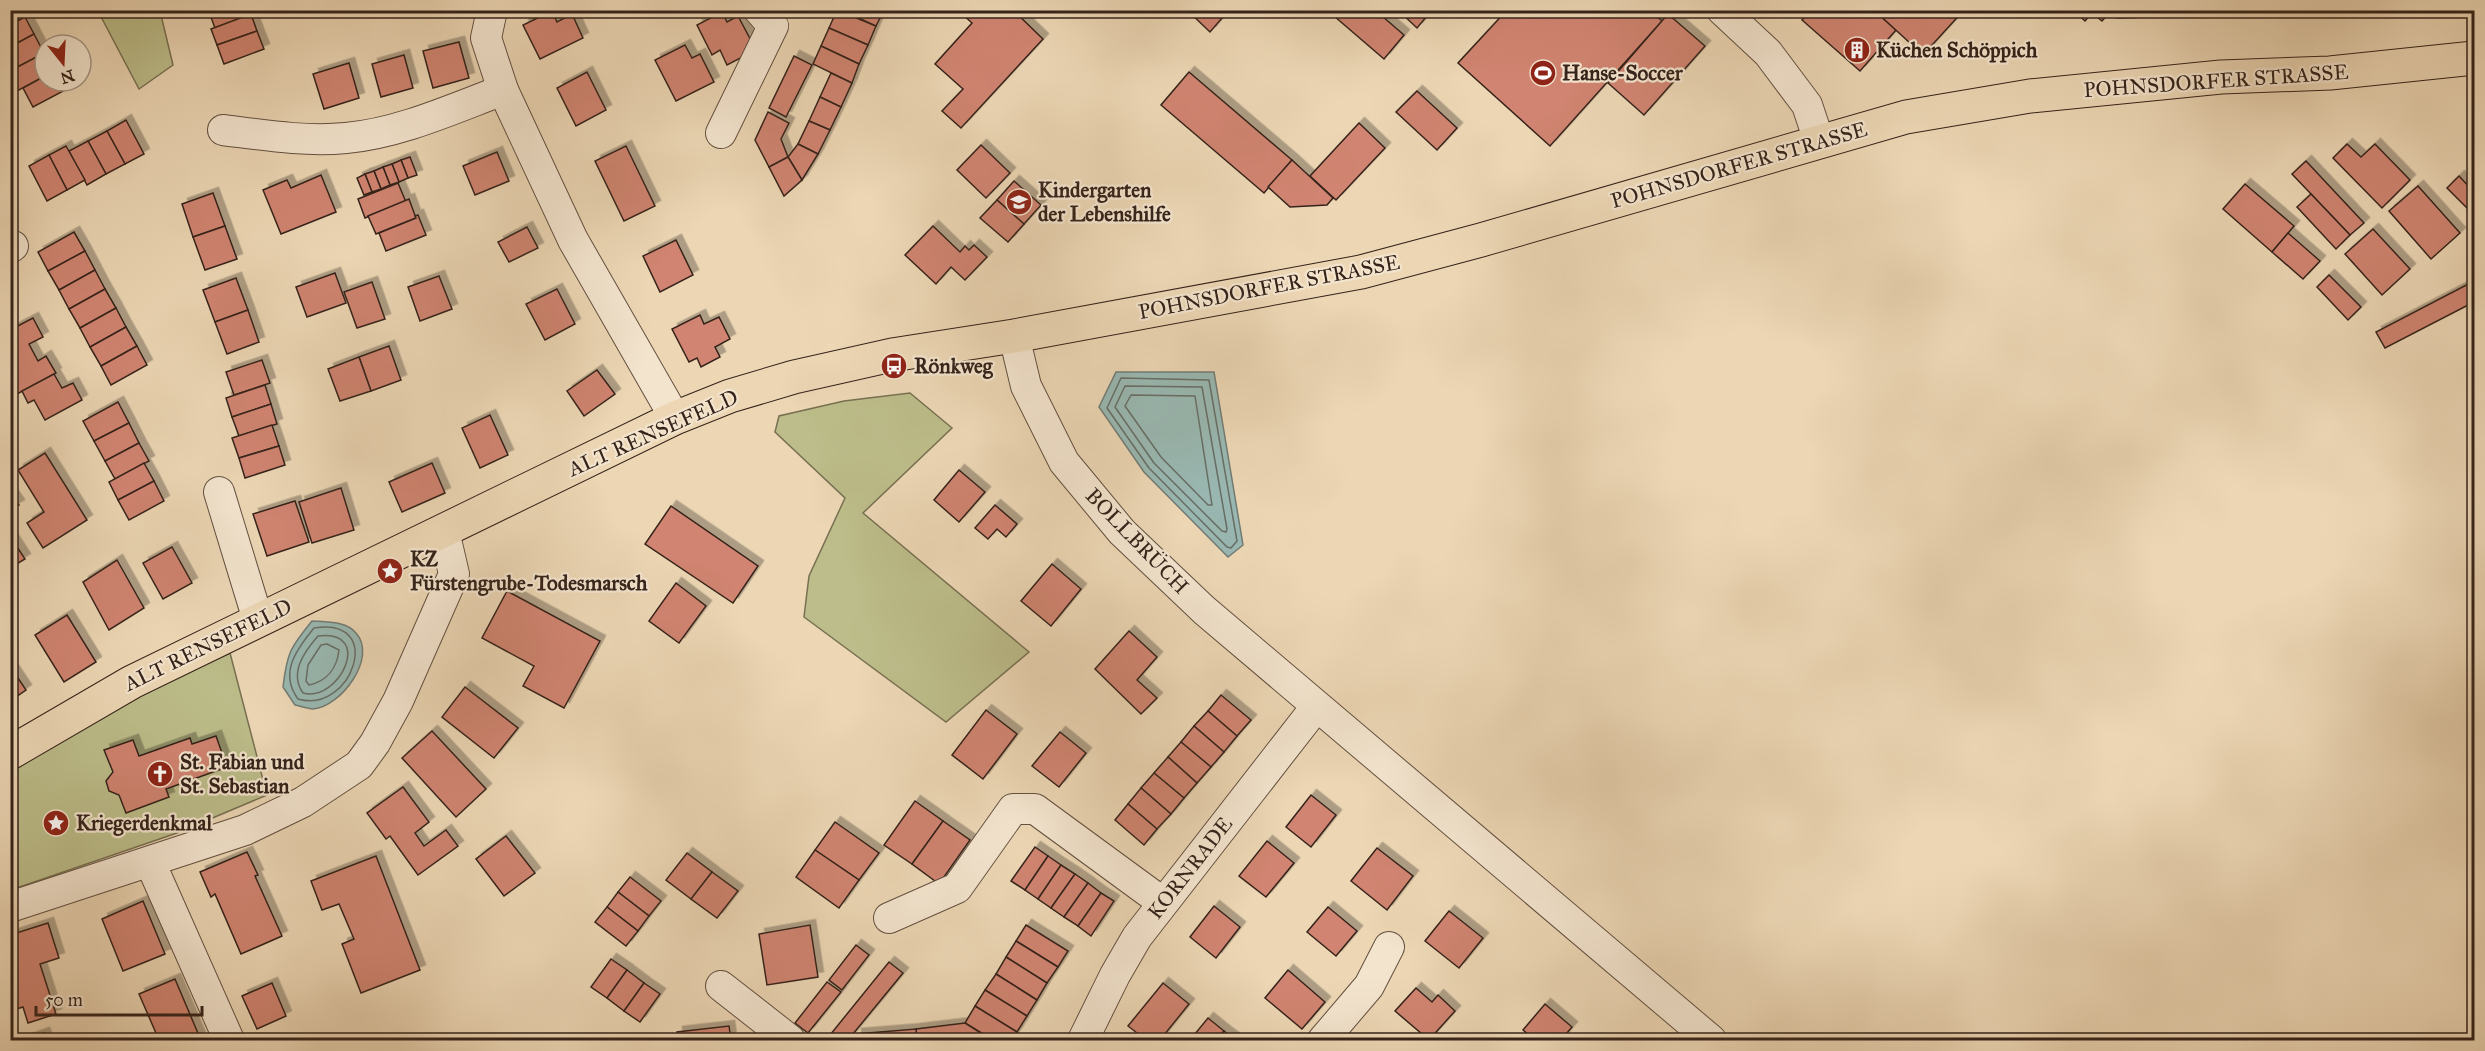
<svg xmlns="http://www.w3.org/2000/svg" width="2485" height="1051" viewBox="0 0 2485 1051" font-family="'IM FELL Great Primer',serif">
<defs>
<filter id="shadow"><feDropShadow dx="5.5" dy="-5.5" stdDeviation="0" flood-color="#0004"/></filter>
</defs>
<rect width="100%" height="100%" fill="#ecd6b4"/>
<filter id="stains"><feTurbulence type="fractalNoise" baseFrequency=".00333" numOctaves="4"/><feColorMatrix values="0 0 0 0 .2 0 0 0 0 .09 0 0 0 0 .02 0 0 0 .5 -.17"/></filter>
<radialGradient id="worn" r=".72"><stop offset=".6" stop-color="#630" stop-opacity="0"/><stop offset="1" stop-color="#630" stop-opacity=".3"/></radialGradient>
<g fill="#bcbd8a" stroke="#787052" stroke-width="1.5">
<polygon points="98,11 160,11 173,65 139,89"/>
<polygon points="910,393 952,428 863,513 1029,652 946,722 804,617 809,576 845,498 775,432 779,416 844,401"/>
<polygon points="230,653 267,795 177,833 11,890 11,771 58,739 171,680"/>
</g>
<g fill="#99b8b2" stroke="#717c75" stroke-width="1.5">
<polygon points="1116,372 1214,372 1243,545 1228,557 1144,472 1099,407"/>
<path d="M312 621C326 622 346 621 356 633 378 657 341 707 313 709 308 709 300 706 295 705L283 687C287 653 290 648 312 621Z"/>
</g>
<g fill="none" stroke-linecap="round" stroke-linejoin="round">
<g stroke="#676e66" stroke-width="1.5">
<polygon points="1121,378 1209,380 1237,541 1231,548 1227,547 1149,468 1107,408"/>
<polygon points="1125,386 1202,387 1227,529 1226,532 1222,531 1154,463 1115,407"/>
<polygon points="1131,395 1195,396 1212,505 1208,505 1161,457 1125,406"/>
<path d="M314 628C386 616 352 715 298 699 279 673 296 650 314 628Z"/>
<path d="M318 636C375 629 339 703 303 693 289 673 304 652 318 636Z"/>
<path d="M327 644 339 650C337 668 327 681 309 685L306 681 308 665 321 645Z"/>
</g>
</g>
<g fill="#d08471" stroke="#35231a" stroke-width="1.5" filter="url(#shadow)">
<polygon points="10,10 13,10 19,21 10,25"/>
<polygon points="212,10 254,10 255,13 215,28 209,12"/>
<polygon points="837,10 876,26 868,45 829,28"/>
<polygon points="841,10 884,10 876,26"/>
<polygon points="958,10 1013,10 1043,39 961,128 942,111 963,89 935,64 972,23"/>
<polygon points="1187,10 1229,10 1210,32"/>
<polygon points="1327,10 1375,10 1404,35 1384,59"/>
<polygon points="1398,10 1432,10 1417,28"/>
<polygon points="1507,10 1650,10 1662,21 1550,146 1458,63"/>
<polygon points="1810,10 1874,10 1896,30 1860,71 1802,20"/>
<polygon points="1874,10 1964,10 1923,55"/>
<polygon points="2073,10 2156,10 2150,17 2117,18 2110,12 2102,21 2092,13 2085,21"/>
<polygon points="552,11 557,22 572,14 583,38 540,59 523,25"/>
<polygon points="722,12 727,22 738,16 756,50 727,65 720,50 712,55 697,25"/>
<polygon points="251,14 257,31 217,45 211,29"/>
<polygon points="1668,14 1705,46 1644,115 1608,83"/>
<polygon points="25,17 34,34 10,47 10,25"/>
<polygon points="829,28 868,45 859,64 821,46"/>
<polygon points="257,31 264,49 224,64 217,45"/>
<polygon points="34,34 44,53 10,71 10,47"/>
<polygon points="459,42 469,78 433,88 423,51"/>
<polygon points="685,45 692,58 700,54 714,82 676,101 655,60"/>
<polygon points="821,46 859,64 852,83 813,64"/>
<polygon points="44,53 45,76 17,91 10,79 10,71"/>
<polygon points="404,55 413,88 381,97 372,64"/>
<polygon points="794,56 812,65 786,117 769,108"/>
<polygon points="349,63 359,98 324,109 313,74"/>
<polygon points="587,72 606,110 576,126 557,88"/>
<polygon points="1189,72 1292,160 1264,193 1161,105"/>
<polygon points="831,73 852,83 841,107 820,97"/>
<polygon points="45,76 45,81 66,81 69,88 33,107 23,88"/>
<polygon points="1417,91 1457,128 1437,150 1396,112"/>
<polygon points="820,97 841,107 830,130 809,121"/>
<polygon points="768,112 789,123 781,139 788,157 769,167 755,140"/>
<polygon points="126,120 144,154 125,164 107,131"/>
<polygon points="809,121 830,130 818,154 798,144"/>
<polygon points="1359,123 1385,148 1336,200 1310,176"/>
<polygon points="107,131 125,164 106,174 88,141"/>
<polygon points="88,141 106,174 87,185 69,151"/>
<polygon points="798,144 818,154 802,180 788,157"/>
<polygon points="2347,144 2361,157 2375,144 2410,180 2382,208 2333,158"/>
<polygon points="981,145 1010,173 986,198 957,170"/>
<polygon points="66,146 85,180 67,190 49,155"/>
<polygon points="626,146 655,206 624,221 595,161"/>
<polygon points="497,152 509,181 475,195 463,166"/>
<polygon points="49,155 67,190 47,201 29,166"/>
<polygon points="410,157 417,175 408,178 401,160"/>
<polygon points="788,157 802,180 784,196 769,167"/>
<polygon points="401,160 408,178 399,182 392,164"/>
<polygon points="1292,160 1333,198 1327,205 1290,207 1268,187"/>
<polygon points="2306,161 2364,223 2350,235 2292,174"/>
<polygon points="392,164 399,182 390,185 383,167"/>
<polygon points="383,167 390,185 381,189 374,171"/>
<polygon points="374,171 381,189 372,192 365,174"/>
<polygon points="365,174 372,192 364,195 357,178"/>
<polygon points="321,175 336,212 281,234 263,190 287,180 291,188"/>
<polygon points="2459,176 2474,192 2474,215 2447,188"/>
<polygon points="1014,181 1041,205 1024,224 997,200"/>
<polygon points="398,183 406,202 365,218 358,199"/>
<polygon points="2245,184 2294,226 2272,252 2223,209"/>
<polygon points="2418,186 2460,233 2431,259 2389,211"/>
<polygon points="213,193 225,226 193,237 182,204"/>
<polygon points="2311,194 2350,235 2336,249 2297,207"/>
<polygon points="409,199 416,218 376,234 368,216"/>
<polygon points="997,200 1024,224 1008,242 980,218"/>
<polygon points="418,215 426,235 386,251 379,233 416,218 415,216"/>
<polygon points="225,226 237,259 205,270 193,237"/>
<polygon points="933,226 960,252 965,246 969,250 974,245 987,257 965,280 951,267 936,284 905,255"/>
<polygon points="527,227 538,248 509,262 498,242"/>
<polygon points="2373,229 2410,269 2382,295 2345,254"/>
<polygon points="74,232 85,251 48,271 38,252"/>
<polygon points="2288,233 2320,261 2303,279 2272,252"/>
<polygon points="676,240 693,275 660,292 643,256"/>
<polygon points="85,251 95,270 59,290 48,271"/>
<polygon points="95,270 105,289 69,309 59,290"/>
<polygon points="335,273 346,303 307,317 296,287"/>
<polygon points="2329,275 2361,307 2348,320 2317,287"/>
<polygon points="439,276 452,309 420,321 408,287"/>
<polygon points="236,278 248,310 215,322 203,290"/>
<polygon points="2474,281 2474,302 2385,348 2376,332"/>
<polygon points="372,282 385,319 357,328 344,292"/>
<polygon points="105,289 116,308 80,328 69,309"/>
<polygon points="557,289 575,324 545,340 526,304"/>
<polygon points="116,308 126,327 90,347 80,328"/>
<polygon points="248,310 259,342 227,354 215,322"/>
<polygon points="700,315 704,324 719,317 730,339 715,347 720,357 701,367 697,358 689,362 672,329"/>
<polygon points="33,318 43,337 29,344 38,361 46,356 56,373 17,394 10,385 10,330"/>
<polygon points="126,327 137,346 101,366 90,347"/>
<polygon points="137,346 147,365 111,385 101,366"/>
<polygon points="389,346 401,380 371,391 359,357"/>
<polygon points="359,357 371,391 340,401 328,369"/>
<polygon points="262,360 270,383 234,395 226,372"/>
<polygon points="597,370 615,394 584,416 567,391"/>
<polygon points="54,374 62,388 73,383 82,400 45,420 34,400 28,403 22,391"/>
<polygon points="265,385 271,404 232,417 226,398"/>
<polygon points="118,402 129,423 94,441 83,421"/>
<polygon points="271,404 277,424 239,436 232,417"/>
<polygon points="490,415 508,455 480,468 462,428"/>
<polygon points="129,423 139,443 105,461 94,441"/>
<polygon points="272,425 279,446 239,458 232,438"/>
<polygon points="139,443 149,461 115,479 105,461"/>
<polygon points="279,446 285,465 245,478 239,458"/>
<polygon points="45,453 87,520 43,548 27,523 44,512 18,470"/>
<polygon points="144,463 154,481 118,500 109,482"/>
<polygon points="432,463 445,493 402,512 389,482"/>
<polygon points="959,470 985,492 959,522 934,500"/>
<polygon points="154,481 164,501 129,520 118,500"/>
<polygon points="341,488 354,530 312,543 299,502"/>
<polygon points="10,492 19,505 10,510"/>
<polygon points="295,501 309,542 267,556 253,514"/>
<polygon points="995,505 1017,524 1006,537 997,529 988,539 975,528"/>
<polygon points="671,506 758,566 733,603 645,544"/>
<polygon points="10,536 25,559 10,568"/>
<polygon points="172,547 192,583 163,599 143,563"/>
<polygon points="117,560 144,608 109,630 83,582"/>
<polygon points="1052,564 1081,589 1051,626 1021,601"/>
<polygon points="676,583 706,606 679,643 649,621"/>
<polygon points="507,591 600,641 564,708 523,686 534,666 482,638"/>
<polygon points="67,615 96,662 64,682 35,635"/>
<polygon points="1129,631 1157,657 1137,680 1157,698 1141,714 1095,669"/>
<polygon points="10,666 26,690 10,701"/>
<polygon points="465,687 518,728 494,758 442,717"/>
<polygon points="1221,695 1251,720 1237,736 1208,711"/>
<polygon points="986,710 1017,734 983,779 952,755"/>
<polygon points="1208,711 1237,736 1224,752 1194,726"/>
<polygon points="1194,726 1224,752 1211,767 1181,742"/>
<polygon points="432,731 486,789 456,817 402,758"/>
<polygon points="1060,732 1086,753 1059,787 1032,766"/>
<polygon points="216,736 227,767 166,789 169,797 126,813 119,795 109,791 106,781 113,772 104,750 133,740 139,756 190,738 192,744"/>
<polygon points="1181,742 1211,767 1197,783 1168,757"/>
<polygon points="1168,757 1197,783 1184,798 1154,773"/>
<polygon points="1154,773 1184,798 1171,814 1141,788"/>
<polygon points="403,787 429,822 415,833 424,846 446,830 458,846 418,875 390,836 386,839 367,813"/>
<polygon points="1141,788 1171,814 1157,829 1128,804"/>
<polygon points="1311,795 1336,815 1311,847 1286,827"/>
<polygon points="915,801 943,821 912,864 884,845"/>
<polygon points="1128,804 1157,829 1144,845 1115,820"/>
<polygon points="943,821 970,840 939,884 912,864"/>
<polygon points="835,822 879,853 859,880 815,850"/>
<polygon points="506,836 535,873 504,896 476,859"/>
<polygon points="1267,841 1294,863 1266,897 1239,876"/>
<polygon points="1035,847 1048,856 1025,890 1011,881"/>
<polygon points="1377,848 1413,876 1387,910 1351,881"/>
<polygon points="815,850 859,880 839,908 796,877"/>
<polygon points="247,852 258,875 255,876 282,936 241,954 215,894 211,897 200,872"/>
<polygon points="687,853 712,872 691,899 666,880"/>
<polygon points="376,856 420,970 361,993 342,944 354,939 339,904 322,910 311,881"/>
<polygon points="1048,856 1061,865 1038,899 1025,890"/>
<polygon points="1061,865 1075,874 1051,908 1038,899"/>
<polygon points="712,872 738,891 717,918 691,899"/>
<polygon points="1075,874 1088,883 1064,917 1051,908"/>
<polygon points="630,877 661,901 649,916 618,892"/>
<polygon points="1088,883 1101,893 1078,926 1064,917"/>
<polygon points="618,892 649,916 638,931 607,907"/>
<polygon points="1101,893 1114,901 1091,936 1078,926"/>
<polygon points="143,901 165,954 123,971 102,919"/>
<polygon points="1214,906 1240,927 1216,958 1190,937"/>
<polygon points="607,907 638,931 626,946 595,922"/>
<polygon points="1328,907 1357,931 1336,956 1307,932"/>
<polygon points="1449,911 1483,938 1459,968 1425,941"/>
<polygon points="48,923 59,958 40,964 56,1014 28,1023 23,1007 10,1011 10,935"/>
<polygon points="810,925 818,977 767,985 759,934"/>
<polygon points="1026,925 1068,951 1058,967 1016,941"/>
<polygon points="1016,941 1058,967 1047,983 1006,957"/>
<polygon points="856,945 869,955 842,990 829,980"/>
<polygon points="1006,957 1047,983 1037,1000 996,974"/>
<polygon points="611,959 627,970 607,998 591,987"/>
<polygon points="889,962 903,973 848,1040 826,1040"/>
<polygon points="627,970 644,983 624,1011 607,998"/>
<polygon points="1288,970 1325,1002 1302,1029 1265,998"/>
<polygon points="996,974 1037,1000 1027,1016 985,990"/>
<polygon points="175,979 200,1038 194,1040 159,1040 139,994"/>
<polygon points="827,982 841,992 808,1033 795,1023"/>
<polygon points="272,983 286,1016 257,1029 242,996"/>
<polygon points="644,983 660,994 640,1022 624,1011"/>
<polygon points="1163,983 1189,1004 1160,1040 1146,1040 1128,1026"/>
<polygon points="1416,988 1432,1002 1438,995 1455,1011 1429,1040 1395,1011"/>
<polygon points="985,990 1027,1016 1017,1032 975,1006"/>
<polygon points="1545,1004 1572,1027 1561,1040 1535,1040 1523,1030"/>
<polygon points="975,1006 1017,1032 1011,1040 993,1040 965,1023"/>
<polygon points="1208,1018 1224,1031 1216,1040 1190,1040"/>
<polygon points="965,1023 992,1040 917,1040 916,1029"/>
<polygon points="729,1026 731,1040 678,1040 677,1032"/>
<polygon points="916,1029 917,1040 857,1040 856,1034"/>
<polygon points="1224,1031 1236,1040 1216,1040"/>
<polygon points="44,1033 47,1040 24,1040"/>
</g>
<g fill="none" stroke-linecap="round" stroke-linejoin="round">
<defs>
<g id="minor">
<polyline points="492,10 486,38 503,90 573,240 675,418"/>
<polyline points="1722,10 1768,53 1807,105 1819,141"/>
<path d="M223 130C263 135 305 142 346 138 400 133 452 109 503 90"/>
<polyline points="721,133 773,26 759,10"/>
<polyline points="10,248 13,246"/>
<polyline points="1014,336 1026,386 1064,462 1122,532 1204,610 1711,1040"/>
<polyline points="219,492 258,620"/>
<polyline points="150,862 229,1040"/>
<polyline points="10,907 245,830 303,802 359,765 375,743 398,701 454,574 444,531"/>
<polyline points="889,918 957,888 1013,809 1035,809 1162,902"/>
<polyline points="721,986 790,1040"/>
<polyline points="1083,1040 1115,975 1137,937 1316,707"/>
<polyline points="1323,1040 1369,986 1389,947"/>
</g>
<polyline id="major" points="10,753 132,682 675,418 730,396 794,377 892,355 1014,336 1361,272 1481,240 1906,117 2030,96 2221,77 2330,73 2474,58"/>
</defs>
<use href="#minor" stroke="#635040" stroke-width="32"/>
<use href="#major" stroke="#35231a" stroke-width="35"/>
<use href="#minor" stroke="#f3e4ce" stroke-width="30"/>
<use href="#major" stroke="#ecd6b4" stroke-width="33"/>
</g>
<defs>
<symbol id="building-disc" viewBox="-11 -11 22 22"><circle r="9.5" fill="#8f2418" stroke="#f3e4ce"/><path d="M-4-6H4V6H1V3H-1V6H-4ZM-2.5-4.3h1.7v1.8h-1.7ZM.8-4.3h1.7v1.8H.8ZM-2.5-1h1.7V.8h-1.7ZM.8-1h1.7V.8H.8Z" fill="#fff"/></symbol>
<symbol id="stadium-disc" viewBox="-11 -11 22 22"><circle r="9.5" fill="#8f2418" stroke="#f3e4ce"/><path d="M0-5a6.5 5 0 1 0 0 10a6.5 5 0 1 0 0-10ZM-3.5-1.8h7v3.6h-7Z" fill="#fff"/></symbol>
<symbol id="school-disc" viewBox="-11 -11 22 22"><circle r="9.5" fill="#8f2418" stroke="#f3e4ce"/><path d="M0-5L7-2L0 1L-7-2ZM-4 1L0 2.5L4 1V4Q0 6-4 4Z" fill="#fff"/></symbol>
<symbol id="bus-disc" viewBox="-11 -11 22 22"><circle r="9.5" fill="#8f2418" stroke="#f3e4ce"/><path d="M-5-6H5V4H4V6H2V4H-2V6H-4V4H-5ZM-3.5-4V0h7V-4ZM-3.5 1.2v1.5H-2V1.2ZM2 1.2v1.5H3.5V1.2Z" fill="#fff"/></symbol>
<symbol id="sight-disc" viewBox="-11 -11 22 22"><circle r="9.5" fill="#8f2418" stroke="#f3e4ce"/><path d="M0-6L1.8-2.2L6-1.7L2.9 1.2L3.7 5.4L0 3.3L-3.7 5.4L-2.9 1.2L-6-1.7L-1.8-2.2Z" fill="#fff"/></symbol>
<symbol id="church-disc" viewBox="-11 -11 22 22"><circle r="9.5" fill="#8f2418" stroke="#f3e4ce"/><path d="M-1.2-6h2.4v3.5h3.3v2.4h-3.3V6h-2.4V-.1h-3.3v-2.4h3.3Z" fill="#fff"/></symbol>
</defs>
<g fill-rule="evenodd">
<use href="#building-disc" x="1842" y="35" width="30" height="30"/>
<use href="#stadium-disc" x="1528" y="58" width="30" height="30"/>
<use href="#school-disc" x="1004" y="187" width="30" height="30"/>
<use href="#bus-disc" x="879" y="351" width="30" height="30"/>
<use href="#sight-disc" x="375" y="556" width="30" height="30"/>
<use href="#church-disc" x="145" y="759" width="30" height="30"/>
<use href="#sight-disc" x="41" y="808" width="30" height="30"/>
</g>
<g text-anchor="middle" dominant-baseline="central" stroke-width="4.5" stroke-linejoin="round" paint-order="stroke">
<g font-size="21" font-weight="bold" fill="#35231a" stroke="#f3e4ce" text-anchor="start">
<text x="1876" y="50">Küchen Schöppich</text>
<text x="1562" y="73">Hanse-Soccer</text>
<text x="1038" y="190">Kindergarten<tspan x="1038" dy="24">der Lebenshilfe</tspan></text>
<text x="914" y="366">Rönkweg</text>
<text x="410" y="559">KZ<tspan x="410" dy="24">Fürstengrube-Todesmarsch</tspan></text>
<text x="180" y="762">St. Fabian und<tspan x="180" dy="24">St. Sebastian</tspan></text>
<text x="76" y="823">Kriegerdenkmal</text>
</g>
<g font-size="21" fill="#35231a" stroke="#f3e4ce">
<text transform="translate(2216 81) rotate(-4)">POHNSDORFER STRASSE</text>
<text transform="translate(1739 165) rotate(-16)">POHNSDORFER STRASSE</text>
<text transform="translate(1269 287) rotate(-11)">POHNSDORFER STRASSE</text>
<text transform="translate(653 433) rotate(-24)">ALT RENSEFELD</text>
<text transform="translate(1137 541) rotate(46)">BOLLBRÜCH</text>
<text transform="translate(208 645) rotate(-26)">ALT RENSEFELD</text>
<text transform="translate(1190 868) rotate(-52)">KORNRADE</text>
</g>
</g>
<rect width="2485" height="1051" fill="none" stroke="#ecd6b4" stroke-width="36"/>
<rect x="12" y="12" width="2461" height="1027" fill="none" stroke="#35231a" stroke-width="3"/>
<rect x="18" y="18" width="2449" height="1015" fill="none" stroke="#35231a" stroke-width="1.5"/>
<g transform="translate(63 63) rotate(162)"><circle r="28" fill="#f3e4ce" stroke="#a79786" stroke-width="1.5"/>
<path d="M0-4.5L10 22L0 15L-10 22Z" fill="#8f2418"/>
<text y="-9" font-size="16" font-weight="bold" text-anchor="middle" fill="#35231a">N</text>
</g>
<path d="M36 1006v9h166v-9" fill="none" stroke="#35231a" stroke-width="3"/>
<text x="45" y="1006" font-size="18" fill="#35231a" stroke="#f3e4ce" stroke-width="4.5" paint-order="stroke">50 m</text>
<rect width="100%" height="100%" filter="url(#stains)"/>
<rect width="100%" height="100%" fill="url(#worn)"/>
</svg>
